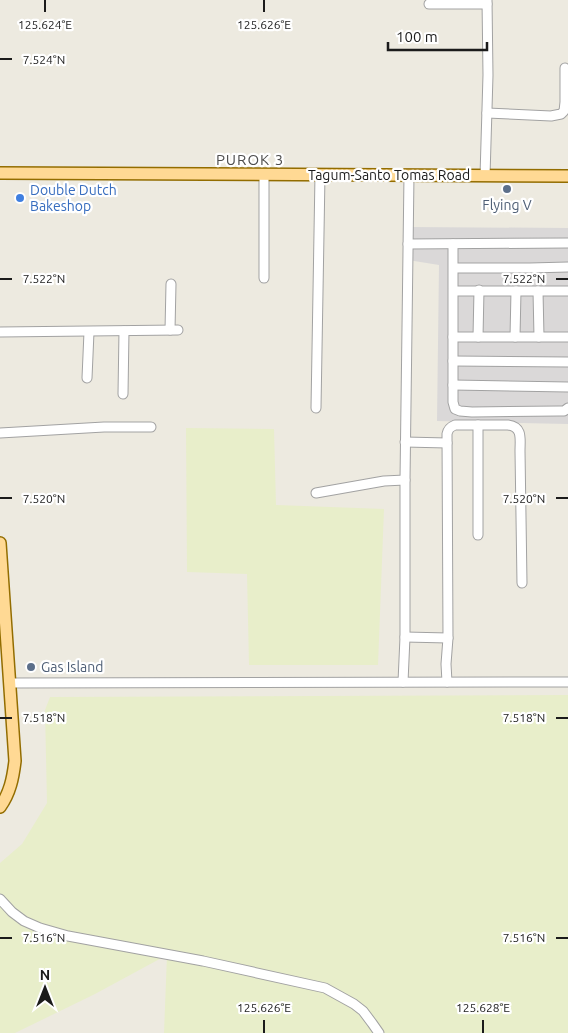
<svg xmlns="http://www.w3.org/2000/svg" width="568" height="1033" viewBox="0 0 568 1033" font-family="Ubuntu,sans-serif">
<rect width="100%" height="100%" fill="#edeae0"/>
<polygon fill="#dad8d8" points="409,227 568,228 568,424 437,421 439,265 408,260"/>
<g fill="#e8eeca">
<polygon points="186,428 274,429 276,505 384,509 378,665 249,665 247,574 187,572"/>
<polygon points="568,695 568,1033 164,1033 167,955 95,994 15,1033 0,1033 0,863 22,844 47,803 45,710 50,697"/>
</g>
<g fill="none" stroke-linecap="round" stroke-linejoin="round">
<defs>
<g id="minor">
<polyline points="429,4 487,4"/>
<polyline points="487,113 551,116 561,114 564,111 565,102 565,68"/>
<polyline points="485,176 488,75 487,0"/>
<polyline points="408,244 568,243"/>
<polyline points="453,244 453,402 455,409 460,411 472,412 559,411 564,411 568,408"/>
<polyline points="454,268 530,268 568,267"/>
<polyline points="264,278 264,175"/>
<polyline points="454,291 568,291"/>
<polyline points="538,291 539,337"/>
<polyline points="170,330 171,284"/>
<polyline points="0,332 178,330"/>
<polyline points="453,337 568,337"/>
<polyline points="478,337 479,290"/>
<polyline points="515,337 516,291"/>
<polyline points="453,361 568,362"/>
<polyline points="87,378 89,332"/>
<polyline points="453,385 568,387"/>
<polyline points="123,394 124,331"/>
<polyline points="316,408 320,175"/>
<polyline points="478,425 478,535"/>
<polyline points="0,433 104,427 151,427"/>
<polyline points="405,442 447,443"/>
<polyline points="316,493 384,481 405,480"/>
<polyline points="405,637 448,638"/>
<polyline points="403,682 405,637 405,480 409,175"/>
<path d="M447 682 446 664 448 638 447 434C448 429 450 427 455 425H508C523 427 520 439 520 451L522 583"/>
<polyline points="10,683 568,682"/>
<polyline points="0,899 12,912 24,921 40,928 68,936 203,961 325,988 354,1004 363,1011 372,1023 379,1033"/>
</g>
<g id="major">
<polyline points="0,173 568,176"/>
<path d="M0 543 15 761C13 778 10 793 0 807"/>
</g>
</defs>
<use href="#minor" stroke="#a2a2a2" stroke-width="11"/>
<use href="#major" stroke="#936d00" stroke-width="14"/>
<use href="#minor" stroke="#fff" stroke-width="9"/>
<use href="#major" stroke="#ffd994" stroke-width="11"/>
</g>
<path fill="none" stroke="#1b1b1b" stroke-width="2" d="M45 0V12M264 0V12M0 59H12M0 279H12M556 279H568M0 498H12M556 498H568M0 718H12M556 718H568M0 938H12M556 938H568M264 1020V1033M483 1020V1033"/>
<g fill="#5c6f8a" stroke="#fff" stroke-width="2">
<circle cx="507" cy="189" r="5"/>
<circle cx="31" cy="667" r="5"/>
</g>
<circle fill="#3f7fe0" stroke="#fff" stroke-width="2" cx="20" cy="198" r="5"/>
<g text-anchor="middle" dominant-baseline="central" stroke-width="4.5" stroke-linejoin="round" paint-order="stroke">
<g font-size="14" fill="#1b1b1b" stroke="#fff">
<text x="389" y="175">Tagum-Santo Tomas Road</text>
</g>
<g font-size="14" fill="#366cbe" stroke="#fff" text-anchor="start">
<text x="30" y="190">Double Dutch<tspan x="30" dy="16">Bakeshop</tspan></text>
</g>
<g font-size="14" fill="#4e5e75" stroke="#fff">
<text x="507" y="205">Flying V</text>
<text x="41" y="667" text-anchor="start">Gas Island</text>
</g>
<g font-size="15" letter-spacing="1" fill="#4e4e4e" stroke="#fff">
<text x="250" y="159">PUROK 3</text>
</g>
</g>
<g font-size="12" text-anchor="middle" fill="#1b1b1b" stroke="#fff" stroke-width="4.5" stroke-linejoin="round" paint-order="stroke">
<text x="45" y="29">125.624°E</text>
<text x="264" y="29">125.626°E</text>
<text x="44" y="64">7.524°N</text>
<text x="44" y="283">7.522°N</text>
<text x="524" y="283">7.522°N</text>
<text x="44" y="503">7.520°N</text>
<text x="524" y="503">7.520°N</text>
<text x="44" y="722">7.518°N</text>
<text x="524" y="722">7.518°N</text>
<text x="44" y="942">7.516°N</text>
<text x="524" y="942">7.516°N</text>
<text x="264" y="1012">125.626°E</text>
<text x="483" y="1012">125.628°E</text>
</g>
<g transform="translate(45 988)" stroke="#ffffff" stroke-width="4" paint-order="stroke">
<path d="M0-4L9 19L0 12L-9 19Z" fill="#1b1b1b"/>
<text y="-8" font-size="14" font-weight="bold" text-anchor="middle" fill="#1b1b1b">N</text>
</g>
<path d="M388 42v8h99v-8" fill="none" stroke="#1b1b1b" stroke-width="2.5"/>
<text x="396" y="42" font-size="15" fill="#1b1b1b" stroke="#ffffff" stroke-width="4" paint-order="stroke">100 m</text>
</svg>
